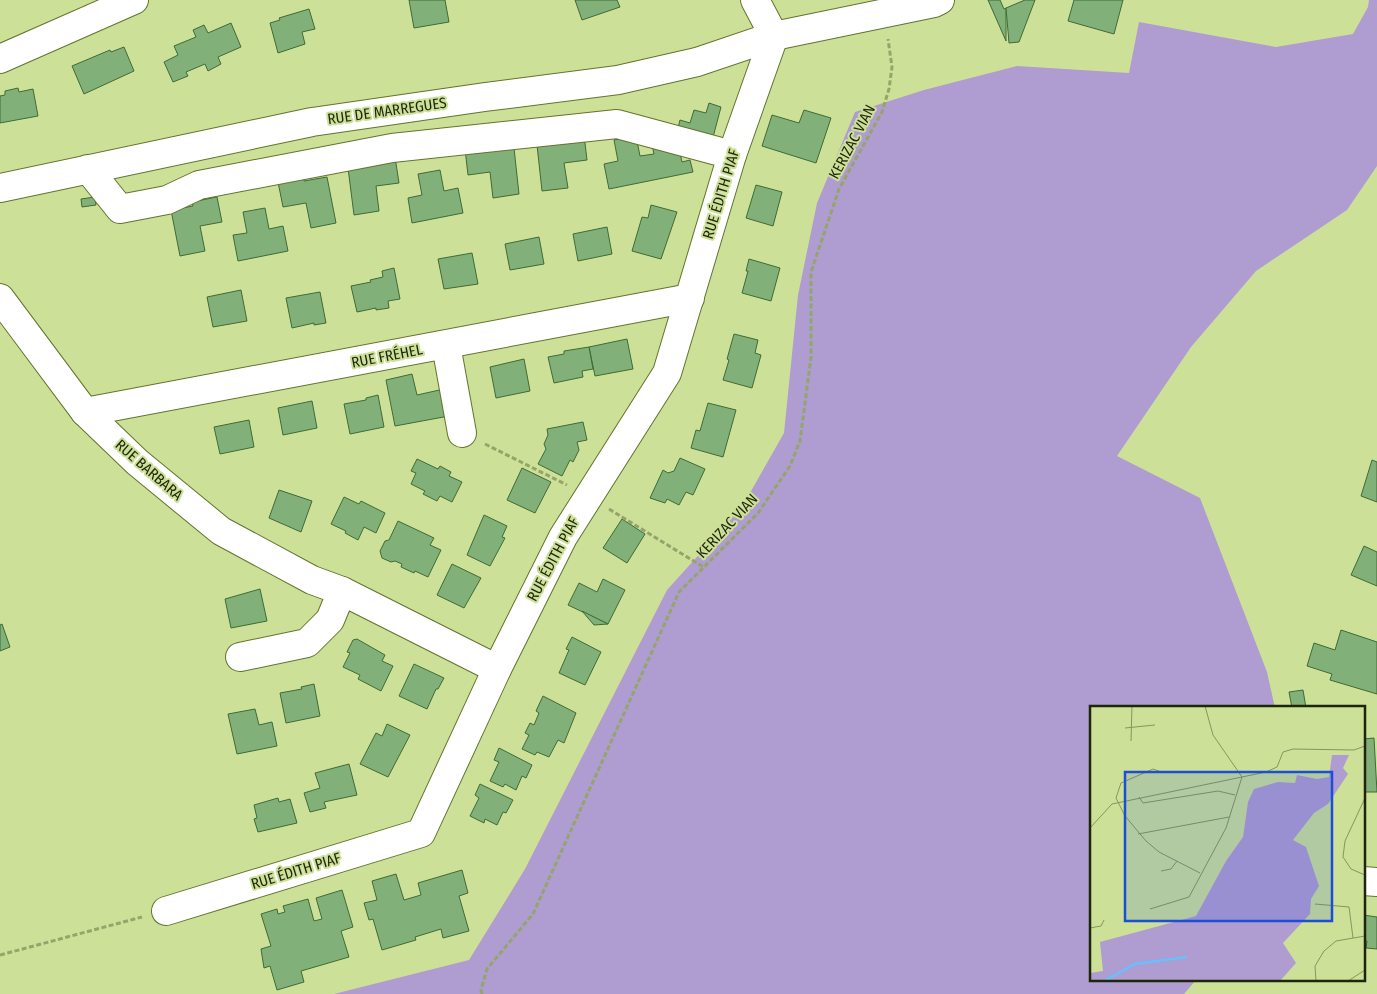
<svg xmlns="http://www.w3.org/2000/svg" width="1377" height="994" viewBox="0 0 1377 994" font-family="'Fira Sans Condensed',sans-serif">
<rect width="100%" height="100%" fill="#cde098"/>
<polygon fill="#af9cd1" points="1369,0 1377,0 1377,166 1347,210 1256,271 1191,347 1117,456 1200,498 1267,672 1275,708 1091,708 1091,980 1196,980 1184,994 334,994 469,960 525,869 667,590 742,507 784,433 798,295 817,203 855,112 924,90 1017,66 1129,73 1139,22 1276,47 1353,34 1368,7"/>
<g fill="#81b178" stroke="#3e6b35">
<polygon points="409,0 445,0 449,22 414,28"/>
<polygon points="575,0 617,0 620,7 582,20"/>
<polygon points="988,0 1000,0 1004,9 1006,8 1006,41"/>
<polygon points="1025,0 1035,0 1019,42 1009,43 1006,8"/>
<polygon points="1074,0 1123,0 1114,34 1068,21"/>
<polygon points="309,9 315,29 302,32 305,44 278,53 270,23 280,20 279,18"/>
<polygon points="231,23 241,47 218,57 221,64 208,71 205,64 186,72 188,76 173,82 164,62 178,55 174,46 196,37 193,30 204,25 208,33"/>
<polygon points="124,47 134,71 84,94 72,66 110,50 111,52"/>
<polygon points="18,88 19,92 33,89 38,116 0,123 0,96 5,95 5,91"/>
<polygon points="709,103 721,107 712,141 677,132 680,120 690,123 694,110 706,113"/>
<polygon points="804,110 831,118 816,163 762,146 772,115 799,123"/>
<polygon points="584,135 587,160 564,163 568,188 542,191 537,145"/>
<polygon points="636,136 640,156 654,154 652,145 664,143 666,152 679,149 682,162 690,160 693,172 609,189 604,164 618,161 614,140"/>
<polygon points="514,148 519,194 493,198 490,172 468,175 465,149"/>
<polygon points="395,157 399,183 376,186 379,211 354,215 348,168"/>
<polygon points="440,170 444,191 458,188 463,213 412,223 408,198 422,195 418,174"/>
<polygon points="304,177 304,181 327,177 336,223 311,228 306,203 283,207 278,182"/>
<polygon points="756,185 782,192 773,226 746,218"/>
<polygon points="95,197 96,205 82,207 81,199"/>
<polygon points="217,197 222,222 200,226 205,251 180,256 171,210 193,206 192,202"/>
<polygon points="651,205 677,212 661,259 632,251 642,217 648,218"/>
<polygon points="265,208 269,229 283,226 288,251 238,261 233,235 247,233 243,212"/>
<polygon points="607,227 612,254 578,261 573,234"/>
<polygon points="539,237 544,264 510,270 505,244"/>
<polygon points="472,253 478,284 444,289 438,259"/>
<polygon points="749,259 780,268 771,301 742,293 748,271 746,271"/>
<polygon points="394,268 400,299 388,301 389,308 376,310 376,308 357,312 351,286 371,282 370,280 383,277 382,271"/>
<polygon points="241,290 247,321 213,327 207,297"/>
<polygon points="320,292 326,323 314,325 314,323 292,328 286,298"/>
<polygon points="734,334 758,340 755,353 761,355 752,388 723,380 729,360 727,359"/>
<polygon points="627,339 633,369 595,376 589,347"/>
<polygon points="589,347 593,369 582,371 583,377 554,383 548,357 564,354 564,351"/>
<polygon points="524,359 530,391 496,398 490,367"/>
<polygon points="412,374 417,395 444,389 449,416 395,426 386,380"/>
<polygon points="378,395 384,427 350,434 344,404 366,400 366,398"/>
<polygon points="312,401 317,428 283,435 278,408"/>
<polygon points="708,403 736,410 723,457 691,448 696,430 700,431"/>
<polygon points="249,420 254,447 220,454 214,427"/>
<polygon points="583,422 587,440 577,442 579,450 573,462 570,460 562,476 538,464 546,449 544,444 548,435 547,429"/>
<polygon points="680,458 705,469 693,495 686,492 679,505 667,499 665,503 650,498 663,470 668,473 674,471"/>
<polygon points="417,459 438,469 440,466 451,472 449,476 462,482 452,502 440,496 437,501 423,494 425,491 411,484 416,473 411,471"/>
<polygon points="1372,460 1377,462 1377,502 1361,496"/>
<polygon points="522,468 551,482 535,513 507,500"/>
<polygon points="279,490 312,501 301,532 269,518"/>
<polygon points="344,497 359,504 361,501 385,513 376,533 364,527 358,540 345,533 346,531 331,524"/>
<polygon points="484,515 507,526 502,537 505,538 490,566 467,555"/>
<polygon points="622,519 645,534 627,563 603,548"/>
<polygon points="398,521 434,538 430,545 441,550 428,577 415,571 414,573 401,567 402,564 395,561 391,562 382,558 380,551 385,541 389,540"/>
<polygon points="1364,546 1377,552 1377,586 1351,575"/>
<polygon points="452,564 481,578 464,608 437,595"/>
<polygon points="603,579 625,590 608,624 568,605 579,583 597,592"/>
<polygon points="260,589 267,621 231,628 225,599"/>
<polygon points="582,611 608,624 594,625"/>
<polygon points="2,624 10,647 0,651 0,625"/>
<polygon points="1341,630 1377,642 1377,694 1330,680 1332,674 1307,666 1314,643 1335,650"/>
<polygon points="572,637 601,652 585,685 559,673 569,650 566,649"/>
<polygon points="357,639 385,655 382,661 393,666 381,691 358,679 360,675 343,667 350,653 347,652 353,640"/>
<polygon points="414,664 444,678 438,689 436,689 427,709 399,696"/>
<polygon points="314,684 320,716 286,723 280,693 302,689 301,687"/>
<polygon points="1303,690 1306,708 1292,708 1289,692"/>
<polygon points="543,696 576,713 564,743 558,740 549,757 537,752 535,755 522,749 529,735 525,733 530,723 534,725 539,713 536,711"/>
<polygon points="255,709 259,725 272,722 277,746 237,754 228,714"/>
<polygon points="387,724 410,735 388,777 360,764 376,733 382,736"/>
<polygon points="1374,738 1377,792 1365,792 1365,803 1363,803 1363,739"/>
<polygon points="499,748 532,765 526,778 522,776 516,790 505,784 503,787 490,781 499,762 494,760"/>
<polygon points="349,764 357,795 324,802 326,808 310,812 304,793 320,788 315,773"/>
<polygon points="480,784 513,800 506,813 503,812 497,825 485,819 484,823 470,816 479,798 475,795"/>
<polygon points="278,798 279,802 290,799 297,823 258,832 254,819 257,818 254,805"/>
<polygon points="462,870 468,893 459,896 469,931 443,938 441,929 415,937 416,940 382,950 373,919 369,920 364,903 377,900 372,881 396,874 404,900 421,895 418,883"/>
<polygon points="342,890 353,927 341,931 349,957 301,971 304,982 277,990 270,966 264,968 261,949 271,946 261,914 277,909 278,914 285,912 283,906 308,899 314,921 322,919 316,898"/>
<polygon points="1363,915 1377,917 1377,949 1366,948 1367,941 1363,941"/>
</g>
<g fill="none" stroke-linecap="round" stroke-linejoin="round">
<defs>
<g id="minor">
<polyline points="755,0 774,36"/>
<polyline points="0,59 134,0"/>
<polyline points="88,169 120,209 167,200 199,185 392,148 617,124 732,155"/>
<polyline points="0,188 312,122 485,97 618,80 697,62 774,36 934,3 940,0"/>
<polyline points="0,298 85,412 137,462 221,531 312,580 342,591 497,669"/>
<polyline points="446,345 462,433"/>
<polyline points="85,412 690,298"/>
<polyline points="240,657 307,643 330,620 342,591"/>
<polyline points="1363,881 1377,882"/>
<polyline points="166,911 421,833 497,669 563,537 667,373 732,155 774,36"/>
</g>
</defs>
<use href="#minor" stroke="#63732e" stroke-width="30"/>
<g stroke="#95a46a" stroke-width="3" stroke-dasharray="5 2.5" stroke-linecap="butt">
<polyline points="485,444 567,485"/>
<polyline points="609,509 705,568"/>
<polyline points="0,955 142,917"/>
<polyline points="482,994 481,990 487,969 533,914 679,592 758,513 790,466 800,441 811,357 811,272 839,189 882,112 889,89 892,67 888,39"/>
</g>
<use href="#minor" stroke="#fff" stroke-width="28"/>
</g>
<g text-anchor="middle" dominant-baseline="central" stroke-width="4" stroke-linejoin="round" paint-order="stroke">
<g font-size="15" fill="#1e2508" stroke="#cde098">
<text transform="translate(387 111) rotate(-8)">RUE DE MARREGUES</text>
<text transform="translate(852 142) rotate(-62)">KERIZAC VIAN</text>
<text transform="translate(721 194) rotate(-73)">RUE ÉDITH PIAF</text>
<text transform="translate(387 356) rotate(-11)">RUE FRÉHEL</text>
<text transform="translate(149 470) rotate(41)">RUE BARBARA</text>
<text transform="translate(727 526) rotate(-47)">KERIZAC VIAN</text>
<text transform="translate(553 559) rotate(-62)">RUE ÉDITH PIAF</text>
<text transform="translate(296 871) rotate(-17)">RUE ÉDITH PIAF</text>
</g>
</g>
<g transform="translate(1090 706)">
<rect width="275" height="275" fill="#cde098"/>
<path d="M242 49H259L253 62 258 68 238 98 224 107 203 134 216 141 229 180 221 193 220 208 193 237 206 257 190 275H0V267L13 265 10 236 106 210 136 155 153 131 158 96 164 83 188 76 205 77 207 69 227 73 239 71Z" fill="#af9cd1"/>
<path fill="none" stroke="#66c1fe" stroke-width="2.5" d="M14 275 45 258 97 251"/>
<path fill="none" stroke="#87955e" stroke-width="1" d="M115 0 123 29 152 71M35 22 65 19M41 35 42 0M69 65 63 63 31 77 26 92 35 110 56 135 69 146 110 167M49 91 53 97 128 85 145 89M275 92 255 135 253 151 261 163 275 169M0 122 22 98 176 66 187 61 193 46 203 43 264 44 275 40M48 128 139 111M71 165 81 163 87 155M225 198 259 201 263 232M60 203 99 191 136 122 152 71M0 222 11 220 14 214M226 275 225 260 234 245 246 235 275 230M258 275 275 264"/>
<path fill="#1d4ed8" fill-opacity="0.15" stroke="#1d4ed8" stroke-width="2.5" d="M35 66H242V215H35Z"/>
<rect width="275" height="275" fill="none" stroke="#1e2508" stroke-width="2.5"/>
</g>
</svg>
